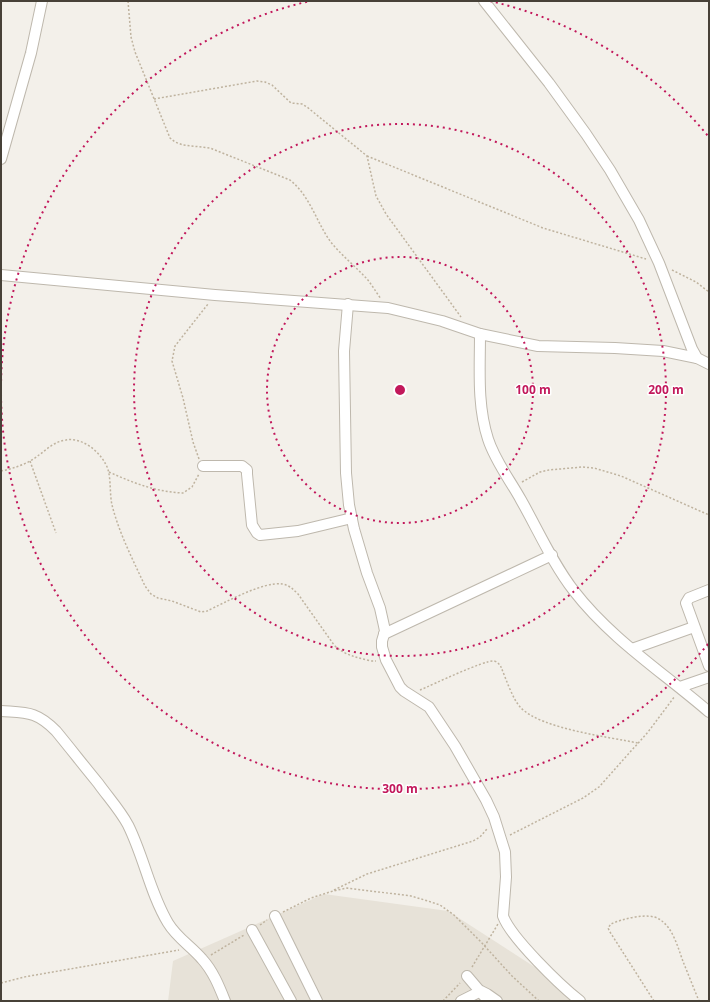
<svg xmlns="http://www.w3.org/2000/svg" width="710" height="1002" viewBox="0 0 710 1002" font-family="'Open Sans',sans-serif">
<rect width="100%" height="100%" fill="#f3f0ea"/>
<polygon fill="#e7e2d8" points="324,894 448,911 558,982 577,1001 168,1001 173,961"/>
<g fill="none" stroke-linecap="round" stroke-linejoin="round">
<defs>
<g id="street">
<polyline points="484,1 549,83 586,134 610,170 639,220 659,263 692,349 697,358 709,364"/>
<polyline points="1,159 31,53 42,1"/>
<polyline points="1,275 215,295 388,308 442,321 480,334 538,346 615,348 663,351 697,358"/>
<path d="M348 304 344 351 346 473 349 505 354 529 367 573 380 608 384 626 385 631 382 641V647L386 660 400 687 404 691 429 707 455 746 486 800 494 817 505 852 506 877 503 916C511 938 561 986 580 1001"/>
<path d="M480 334C480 369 477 405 488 439 495 461 510 480 521 500 538 530 553 564 574 591 611 639 664 673 709 712"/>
<polyline points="203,466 242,466 247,470 247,474 252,525 257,533 260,535 298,531 352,518"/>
<polyline points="709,590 689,598 686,603 709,666"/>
<polyline points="384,634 552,555"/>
<polyline points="632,649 694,627"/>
<polyline points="680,687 709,677"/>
<path d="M1 711C27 713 36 711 56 731 70 748 84 766 98 783 108 797 120 810 128 825 144 857 150 893 168 923 177 938 191 946 202 959 213 971 219 986 225 1001"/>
<polyline points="275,916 317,1001"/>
<polyline points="252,930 291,1001"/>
<polyline points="467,976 484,996"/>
<polyline points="461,1001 481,991 487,994 497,1001"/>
</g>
</defs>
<use href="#street" stroke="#beb8ad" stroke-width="12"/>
<g stroke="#bfb39f" stroke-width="1.5" stroke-dasharray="2 2" stroke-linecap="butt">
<path d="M128 1 131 37 135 52 170 138 175 142 183 145 210 148 290 180C310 196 316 221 330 241 341 255 355 266 367 279 372 285 376 292 381 299"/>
<polyline points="154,99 257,81 265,82 272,85 291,103 302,104 307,107 367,156 376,196 386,214 461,317"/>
<polyline points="367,156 543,228 646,259"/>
<polyline points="672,270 696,282 709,292"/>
<polyline points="199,459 193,442 183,398 172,361 175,346 208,304"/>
<polyline points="30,461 56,533"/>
<path d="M1 471C11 469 21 466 30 461 43 454 51 442 66 440 81 437 98 450 105 463 112 473 109 492 112 505 119 533 133 560 145 586L151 594 158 598 172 601 201 612 207 611C224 603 264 581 282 584 289 585 293 589 298 594L334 645C345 656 357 657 371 661H376"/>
<path d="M109 472C133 483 157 492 183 493L192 487 199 474"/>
<polyline points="522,482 540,472 549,470 582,467 594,468 621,476 709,515"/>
<path d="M420 690C432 685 484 660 494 661 498 662 500 665 501 667 506 679 513 700 521 708 542 729 609 737 638 743"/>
<polyline points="510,835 583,798 599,787 648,732 675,696"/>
<polyline points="334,890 367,874 473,841 480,837 487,829"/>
<polyline points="283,912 311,898 333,891 347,888 411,896 428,901 440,905 454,915 481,942 512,976 539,1001"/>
<polyline points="260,925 267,920"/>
<polyline points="211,955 244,935"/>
<polyline points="472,967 498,924"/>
<polyline points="1,983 24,977 179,950"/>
<polyline points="443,1001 460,983"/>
<path d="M654 1001 610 932 608 928 611 924C622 919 648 912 659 919 674 928 678 949 684 964 689 976 694 989 699 1001"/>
</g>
<use href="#street" stroke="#fff" stroke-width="10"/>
</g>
<g fill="none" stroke="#c2185b" stroke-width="2" stroke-dasharray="2 4">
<circle cx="400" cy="390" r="133"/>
<circle cx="400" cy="390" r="266"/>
<path d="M708 644A399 399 0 0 1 1 393M1 387A399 399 0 0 1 310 1M490 1A399 399 0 0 1 708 136"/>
</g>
<circle cx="400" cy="390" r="6" fill="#c2185b" stroke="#fff" stroke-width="2"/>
<g font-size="12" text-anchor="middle" font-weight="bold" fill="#c2185b" stroke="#fff" stroke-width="3" stroke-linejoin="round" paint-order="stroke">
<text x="533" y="394">100 m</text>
<text x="666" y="394">200 m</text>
<text x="400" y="793">300 m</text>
</g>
<rect width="710" height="1002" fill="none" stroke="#474138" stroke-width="4"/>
</svg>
